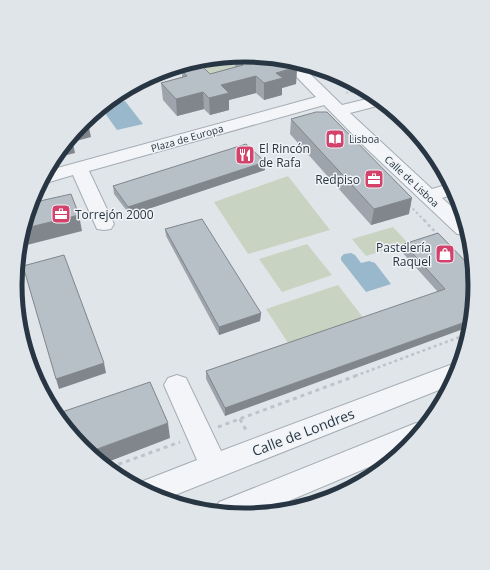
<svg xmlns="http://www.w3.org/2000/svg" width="490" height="570" viewBox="0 0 490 570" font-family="'Open Sans',sans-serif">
<rect width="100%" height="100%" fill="#e0e5ea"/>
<g fill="#c8d4c1">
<polygon points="245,55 264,59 268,62 206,75 197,65"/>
<polygon points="288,176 330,230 248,254 214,202"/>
<polygon points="393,227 408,243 366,256 352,239"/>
<polygon points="307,244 332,275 282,292 259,259"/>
<polygon points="338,285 365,320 290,346 266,309"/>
<polygon points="17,295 40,385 32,373"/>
</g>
<g fill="#9ab8cb">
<polygon points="125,101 143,124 117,130 102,109 108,105"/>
<polygon points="351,253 355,255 361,263 369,261 375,263 391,284 366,292 341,260 341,257 344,254"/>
</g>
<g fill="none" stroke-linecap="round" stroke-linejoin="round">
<defs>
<g id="minor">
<polygon points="285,63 303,67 342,105 371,98 381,105 350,113 432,189 449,184 455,194 442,198 461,215 465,235 457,234 367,149 324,105 89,171 114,224 111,229 104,230 97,229 73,175 46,183 43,182 50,170 316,97 287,67"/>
<polygon points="458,362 460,363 457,373 449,386 165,499 157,497 137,484 138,483 197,460 164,385 168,378 177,375 186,378 221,451"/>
<polygon points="416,423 422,426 407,448 395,456 265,511 245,515 215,509 219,502"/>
</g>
</defs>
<use href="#minor" stroke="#a5adb4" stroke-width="2"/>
<polyline stroke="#bec3c9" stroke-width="1.5" stroke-dasharray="2 2" stroke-linecap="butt" points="346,93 359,90"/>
<polyline stroke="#bec3c9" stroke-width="2" stroke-dasharray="2.5 2.5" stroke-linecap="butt" points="409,205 425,221"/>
<g stroke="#bec3c9" stroke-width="2.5" stroke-dasharray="3 3" stroke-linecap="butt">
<polyline points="424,220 439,236"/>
<polyline points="355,376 465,335"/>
</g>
<g stroke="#bec3c9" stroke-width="3" stroke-dasharray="4 4" stroke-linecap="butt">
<polyline points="240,419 247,432"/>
<polyline points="218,427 358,375"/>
<polyline points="111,467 180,442"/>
</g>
<use href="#minor" fill="#f3f5f8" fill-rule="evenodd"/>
</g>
<g fill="#9da4ab">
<polygon points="235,58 261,59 297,67 296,84 282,88 282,95 264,100 256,93 229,100 229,110 210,115 204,109 177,116 163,100 161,83 182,77 182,71 210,74 235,67"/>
<polygon points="328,72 333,73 342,79 337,80"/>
<polygon points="388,109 408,123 426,149 401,129 402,122 387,111"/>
<polygon points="291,119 409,214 371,225 290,134"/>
<polygon points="265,162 265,170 130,215 114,194 113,186"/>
<polygon points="165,229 261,313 260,321 219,335 166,236"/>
<polygon points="404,244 475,285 225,416 206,379 206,371 438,292 402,252"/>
</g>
<g fill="#80868b">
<polygon points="297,67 296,84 282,88 282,95 264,100 264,83 276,73"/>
<polygon points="256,76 256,93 229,100 229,110 210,115 209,98 221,85"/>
<polygon points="338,76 342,79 337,80"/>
<polygon points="203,92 204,109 177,116 176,99"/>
<polygon points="89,128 91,137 69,143 76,131"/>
<polygon points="73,143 75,153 59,157 68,145"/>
<polygon points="265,162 265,170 130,215 128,207"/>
<polygon points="412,198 409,214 371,225 374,209"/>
<polygon points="79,215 82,231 23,246 26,228"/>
<polygon points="261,313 260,321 219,335 219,327"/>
<polygon points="468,321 466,328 225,416 225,408"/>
<polygon points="104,363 106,373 59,389 56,379"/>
<polygon points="168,423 170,438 105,463 89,452"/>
</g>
<g fill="#b7bfc7" stroke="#80868b">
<polygon points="247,55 260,58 261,59 263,58 293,65 297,67 276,73 283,78 264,83 256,76 221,85 229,93 209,98 203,92 176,99 161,83 187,76 182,71 202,66 210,74 243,65 235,58"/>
<polygon points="316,112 327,112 412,198 374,209 291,119"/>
<polygon points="84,121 89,128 76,131 83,122"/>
<polygon points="71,140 73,143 68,145"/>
<polygon points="246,144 265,162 128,207 113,186"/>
<polygon points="71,194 79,215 26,228 31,203"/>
<polygon points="202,219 261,313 219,327 165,229"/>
<polygon points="438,233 472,268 475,285 470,312 467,313 469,315 468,321 225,408 206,371 445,289 404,244"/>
<polygon points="64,255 104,363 56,379 23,266"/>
<polygon points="150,382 168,423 89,452 82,447 59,413"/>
</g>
<defs>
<symbol id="library-square" viewBox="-11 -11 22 22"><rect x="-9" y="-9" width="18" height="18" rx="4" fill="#d2426a" stroke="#f0f4f7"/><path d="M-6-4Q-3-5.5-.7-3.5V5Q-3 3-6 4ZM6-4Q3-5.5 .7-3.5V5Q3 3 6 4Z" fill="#fff"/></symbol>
<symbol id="restaurant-square" viewBox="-11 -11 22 22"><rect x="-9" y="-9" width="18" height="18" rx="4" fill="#d2426a" stroke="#f0f4f7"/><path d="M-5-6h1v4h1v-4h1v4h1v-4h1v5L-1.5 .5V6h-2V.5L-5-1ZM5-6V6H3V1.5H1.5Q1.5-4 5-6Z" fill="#fff"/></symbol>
<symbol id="office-square" viewBox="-11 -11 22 22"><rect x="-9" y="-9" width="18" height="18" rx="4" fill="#d2426a" stroke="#f0f4f7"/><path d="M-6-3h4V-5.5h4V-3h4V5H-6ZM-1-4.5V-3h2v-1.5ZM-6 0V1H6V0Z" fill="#fff"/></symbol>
<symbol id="shop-square" viewBox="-11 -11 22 22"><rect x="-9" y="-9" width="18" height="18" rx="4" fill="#d2426a" stroke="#f0f4f7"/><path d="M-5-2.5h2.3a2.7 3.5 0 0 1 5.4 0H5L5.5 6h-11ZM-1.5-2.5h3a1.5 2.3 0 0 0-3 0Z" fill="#fff"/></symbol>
</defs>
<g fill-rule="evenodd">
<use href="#library-square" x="324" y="128" width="22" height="22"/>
<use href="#restaurant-square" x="234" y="144" width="22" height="22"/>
<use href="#office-square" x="363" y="168" width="22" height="22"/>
<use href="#office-square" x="50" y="203" width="22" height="22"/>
<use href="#shop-square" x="434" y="243" width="22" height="22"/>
</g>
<g text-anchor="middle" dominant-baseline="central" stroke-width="3" stroke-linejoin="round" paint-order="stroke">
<g font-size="10" fill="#283542" stroke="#f0f4f7">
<text transform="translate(187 138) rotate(-16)">Plaza de Europa</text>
<text transform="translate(412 181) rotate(43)">Calle de Lisboa</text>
</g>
<g font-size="10" fill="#283542" stroke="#f0f4f7" text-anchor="start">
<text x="349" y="139">Lisboa</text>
</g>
<g font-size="12" fill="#283542" stroke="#f0f4f7" text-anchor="start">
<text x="259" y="148">El Rincón<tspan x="259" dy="14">de Rafa</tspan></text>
<text x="360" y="179" text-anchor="end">Redpiso</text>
<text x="75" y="214">Torrejón 2000</text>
<text x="431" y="247" text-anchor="end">Pastelería<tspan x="431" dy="14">Raquel</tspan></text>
</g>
<g font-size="14" fill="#283542" stroke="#f0f4f7">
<text transform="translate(303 432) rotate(-21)">Calle de Londres</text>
</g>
</g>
<path d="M0 0H490V570H0ZM22 285a223 223 0 1 1 446 0a223 223 0 1 1-446 0Z" fill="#e0e5e9" fill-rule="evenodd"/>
<path fill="none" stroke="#283542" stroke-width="5" d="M22 285a223 223 0 1 1 446 0a223 223 0 1 1-446 0Z"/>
</svg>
